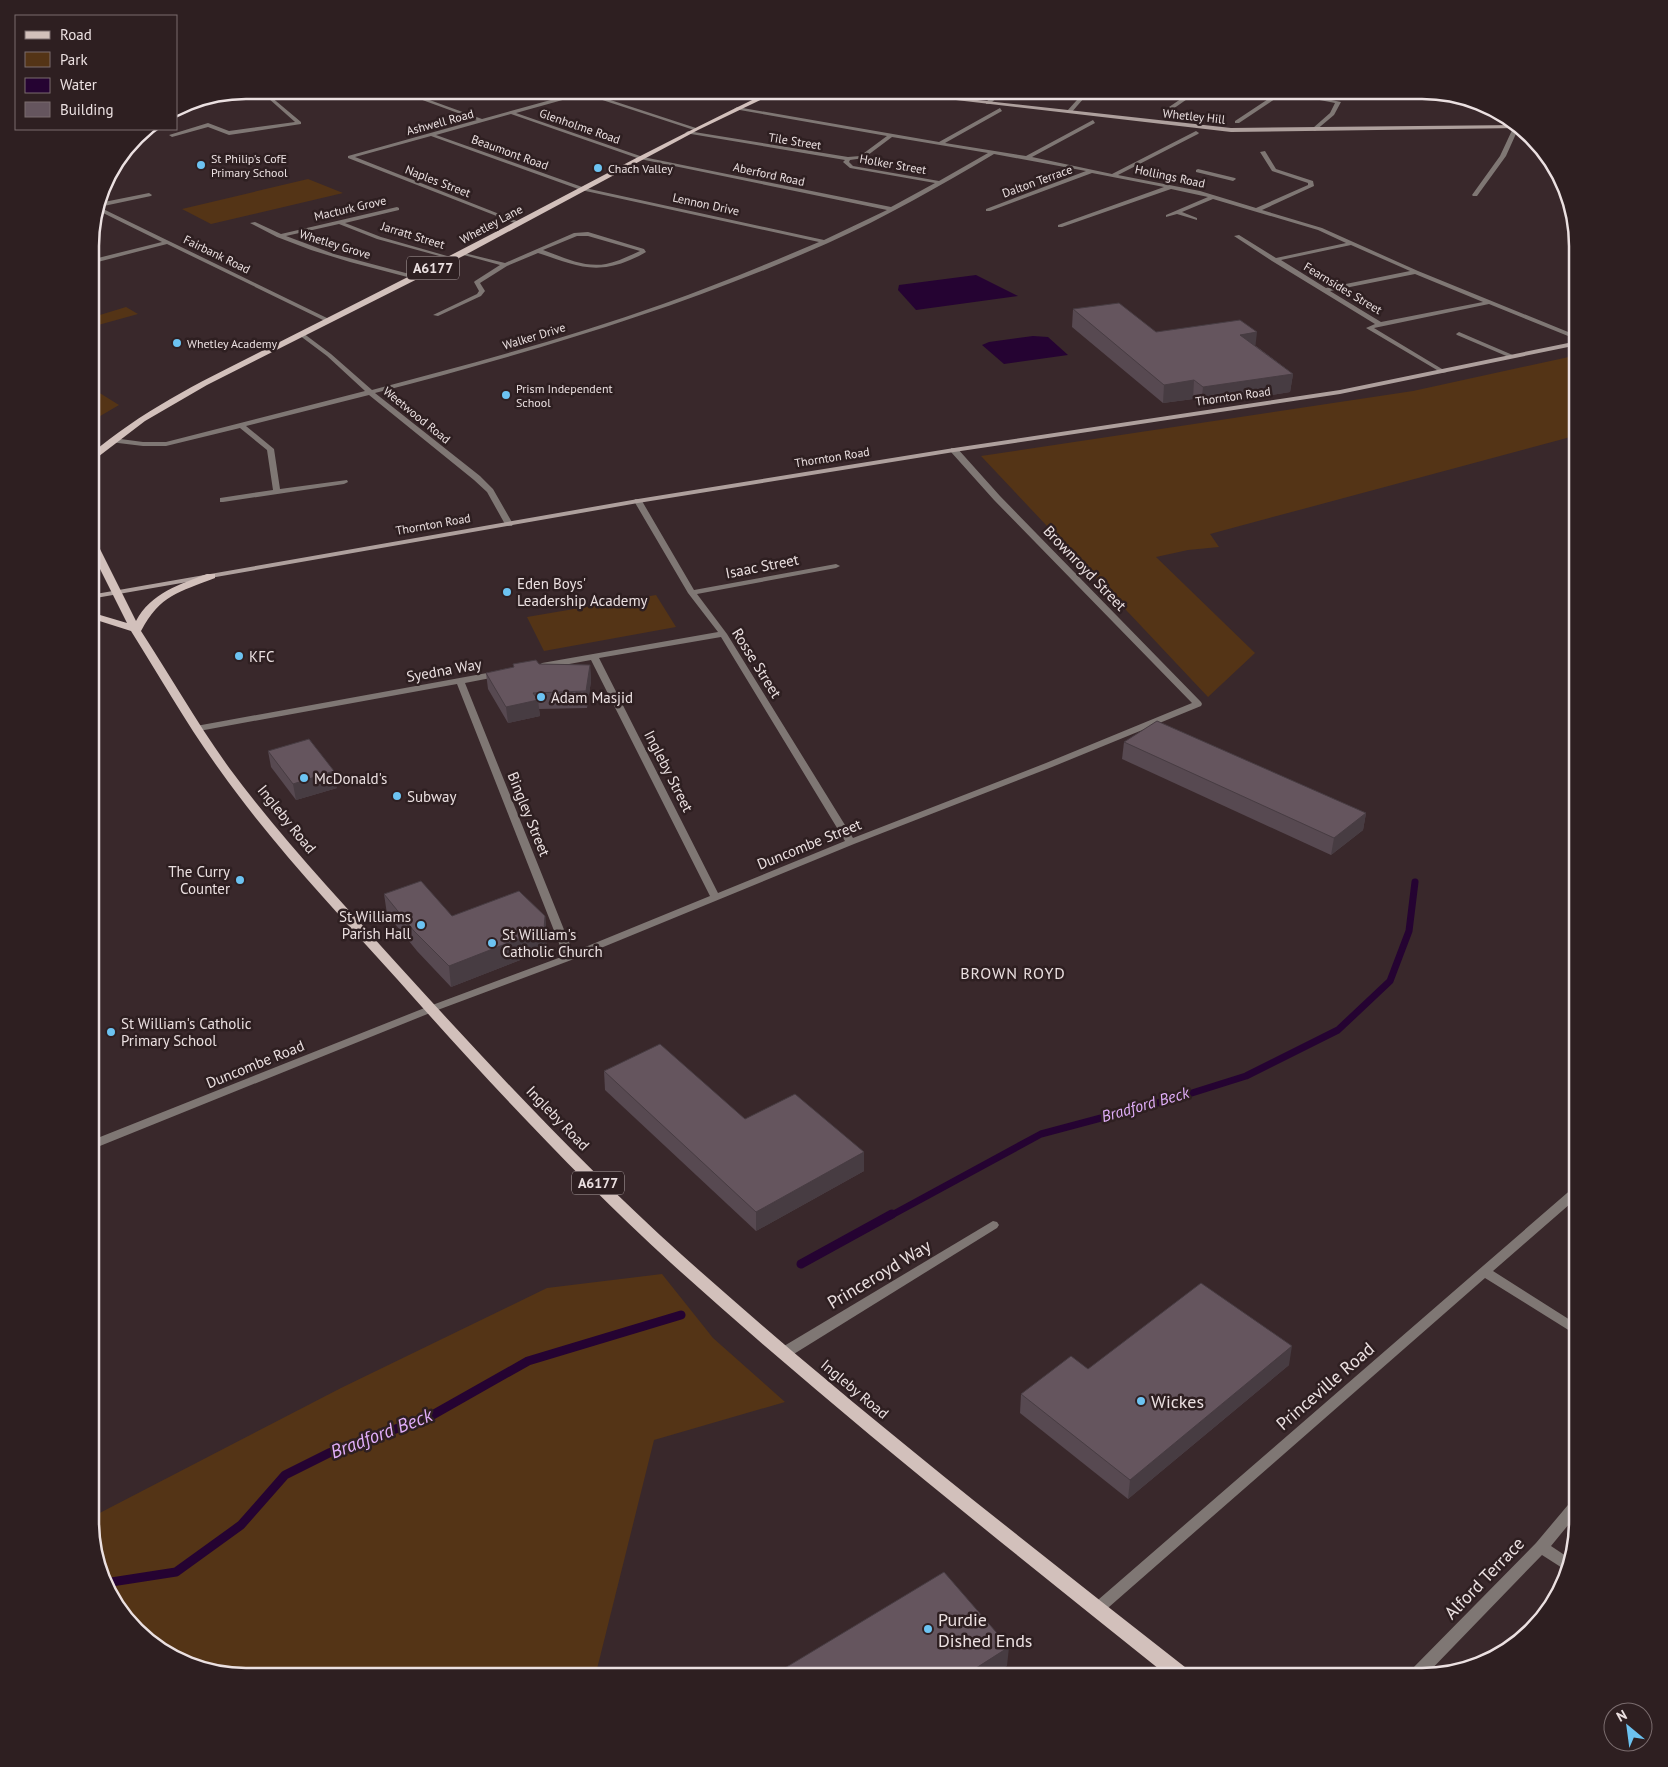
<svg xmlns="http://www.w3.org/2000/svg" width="1668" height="1767" viewBox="0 0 1668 1767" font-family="'PT Sans',sans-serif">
<rect width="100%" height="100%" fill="#39282b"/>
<g fill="#543416">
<polygon points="308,179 343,193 211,224 182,209"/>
<polygon points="126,307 138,314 91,327 99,332 90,335 90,318"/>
<polygon points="1578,355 1578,435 1210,534 1219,547 1188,550 1156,557 1255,653 1208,697 981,456 1413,391"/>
<polygon points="90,387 119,405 90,422"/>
<polygon points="656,595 676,627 544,651 527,617"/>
<polygon points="662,1274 713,1338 785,1402 654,1440 595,1677 246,1677 177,1661 128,1624 98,1572 90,1518 341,1388 547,1288"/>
</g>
<g fill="#250332">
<polygon points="976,275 1018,296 916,310 898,290 899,285"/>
<polygon points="1033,336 1048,337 1068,355 1004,364 982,345 989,342"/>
</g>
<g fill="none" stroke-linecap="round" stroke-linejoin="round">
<polyline stroke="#250332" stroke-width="7" points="890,1216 1041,1134 1176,1098 1246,1076 1338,1030 1390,981 1409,931 1415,882"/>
<g stroke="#250332" stroke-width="9">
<polyline points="801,1264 892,1214"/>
<polyline points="105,1583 176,1572 241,1525 285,1475 329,1453 429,1417 528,1361 681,1315"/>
</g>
<g fill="#7f7774" fill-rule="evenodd">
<path d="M395 90H402L482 119 587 90H595L589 93 699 129 694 130 584 94 516 113 643 157 891 207 935 183 850 168 843 162 845 160 685 133 688 131 848 157 860 156 887 136 734 109 737 107 939 142 1000 108 1002 111 945 143 1026 156 1093 120 1095 123 1032 157 1112 174 1196 131 1199 133 1198 134 1118 175 1200 191 1256 208 1308 185V183L1272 171 1260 152 1265 151 1276 169 1313 181 1314 186 1262 210 1322 228 1418 271 1578 336V340L1489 304 1374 328 1447 372 1442 373 1366 328 1375 324 1272 261 1234 236 1239 235 1276 258 1346 243 1318 230 1213 199 1182 212 1197 218V220L1177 214 1166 217V215L1208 197 1171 189 1062 227H1058V225L1164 187 1092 173 990 211H986V209L1086 171 994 154C940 186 886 217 828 243 682 308 529 353 375 393L480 476 493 489 513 524 512 526H506L487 492 474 480 369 395 246 426 274 449 280 489 347 480 348 482 344 484 223 502H220V498L273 490 267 450 240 428 166 446H143L110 442 109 440 113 438 143 442H166L365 391 327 356 299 335V333H303L331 354 372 390C470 364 568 338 663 304 716 285 767 264 819 242L581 190 431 136 355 157 522 223 517 224 348 158V156L477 120ZM511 114 640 159 887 210 824 240 585 188 436 135ZM892 137 988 153 939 181 853 166 849 162 850 160 864 158ZM1351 245 1410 271 1326 288 1281 260ZM1415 274 1483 302 1381 322 1330 291Z"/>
<polygon points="922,90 927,90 922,96 918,96"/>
<polygon points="1000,90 1005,90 990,104 986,104 986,102"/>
<polygon points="1086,90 1091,90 1071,113 1067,113 1067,111"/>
<polygon points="1194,90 1200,90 1173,109 1169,109 1169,107"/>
<polygon points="1272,90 1283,90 1341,102 1334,115 1315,131 1313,130 1313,128 1330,113 1335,103 1284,93 1239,123 1235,123 1235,121 1279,92"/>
<polygon points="270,96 301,122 301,124 229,135 208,127 172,137 169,135 208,123 229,131 295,122 268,98"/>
<polygon points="1514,126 1519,127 1506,156 1477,196 1473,196 1472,195 1500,156"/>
<polygon points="1198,169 1235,178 1236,179 1233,181 1196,172 1196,170"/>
<polygon points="149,193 152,195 151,196 99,207 329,319 329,321 325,321 167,244 90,264 90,260 162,242 97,210 99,203"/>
<polygon points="397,207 399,208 399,210 345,223 381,237 454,258 454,260 377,239 339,224 286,236 334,254 417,276 418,277 415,279 350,262 311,250 277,237 250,223 255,222 281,234"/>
<path d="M588 232 644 249 646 252C640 256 632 259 625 262 591 275 570 263 538 253L507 266 480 283 485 291 481 296 438 316 433 315 477 294 479 291 474 282 475 281 500 265 460 254V252L505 263 574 233ZM577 236H588L640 251C629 256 617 262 606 264 584 268 563 257 543 250Z"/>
<polygon points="1459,332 1515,356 1516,357 1511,358 1457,335 1456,334"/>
<path d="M951 448H957L1000 496 1201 702 1202 704 1201 706 1052 767 854 844 574 959 435 1011 90 1150V1141L427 1007 564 956 457 684 199 731 196 730 194 728 196 726 498 671 501 672 502 674 501 676 465 683 573 952 710 896 591 660 542 669 538 666 542 663 718 632 688 593 634 501 635 499H641L642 501 694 590 836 564 840 566 836 568 697 594 727 634 853 838 1046 763 1192 703 994 500 951 452ZM721 637 845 841 718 893 599 658Z"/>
<polygon points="1578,1186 1578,1197 1493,1271 1578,1325 1578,1336 1485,1278 1101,1614 1096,1616 1091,1614 1089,1610 1091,1606 1574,1187"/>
<polygon points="993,1221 997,1222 999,1225 997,1228 789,1357 784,1358 779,1357 778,1353 779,1349"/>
<polygon points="1578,1497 1578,1513 1551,1546 1569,1558 1567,1571 1542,1555 1424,1677 1406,1677 1409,1672 1536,1543 1573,1499"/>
</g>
<g fill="#aea09d" fill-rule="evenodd">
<polygon points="347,90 374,90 372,91 192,103 190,101 200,99"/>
<polygon points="870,90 887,90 1231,128 1516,125 1520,128 1231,132"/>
<polygon points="1578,341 1578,345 1340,394 954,452 638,503 90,599 90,595 638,499 954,448 1340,390"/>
</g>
<g fill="#d2c0bb" fill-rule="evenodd">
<path d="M773 90H781L698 130 465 255 207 385 145 421 90 463V455C140 412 198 383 256 354 303 330 351 306 398 282 524 219 646 150 773 90Z"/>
<path d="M90 536 95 539 136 621C151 593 180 584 207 574H215V578C179 592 160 595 141 631 171 677 198 725 230 769 282 839 342 902 400 967 490 1066 582 1165 682 1255 845 1401 1018 1536 1190 1671L1192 1677H1169C1001 1542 831 1408 671 1263 574 1174 484 1077 397 979 336 911 272 844 219 769 187 725 160 677 131 631L90 618V612L127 623 90 549Z"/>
</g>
</g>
<g fill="#574951">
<polygon points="1073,309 1156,332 1256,346 1293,374 1290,392 1201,406 1193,399 1163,403 1072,327"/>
<polygon points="513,664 590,665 591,681 587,708 539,709 540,716 508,723 488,689 486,673 514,667"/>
<polygon points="1124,742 1366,813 1363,830 1331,855 1122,759"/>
<polygon points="268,751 337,788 296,800 271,767"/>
<polygon points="384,894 452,916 545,916 547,937 546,950 451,987 417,951 387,914"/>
<polygon points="604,1071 745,1119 864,1171 756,1231 605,1090"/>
<polygon points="1289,1365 1128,1499 1020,1413 1021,1394 1088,1369"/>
</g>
<g fill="#473c42">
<polygon points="1257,332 1255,350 1240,335"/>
<polygon points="1293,374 1290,392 1201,406 1203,387"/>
<polygon points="1194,380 1193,399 1163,403 1164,385"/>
<polygon points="590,665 591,681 587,708 586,691"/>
<polygon points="538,700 540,716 508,723 506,707"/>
<polygon points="334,771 337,788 296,800 293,784"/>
<polygon points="1366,813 1363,830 1331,855 1334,838"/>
<polygon points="545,916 547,937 546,950 451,987 449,966"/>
<polygon points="864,1152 864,1171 756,1231 756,1212"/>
<polygon points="1292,1346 1289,1365 1128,1499 1130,1480"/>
<polygon points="1009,1647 1007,1666 990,1677 962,1677"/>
</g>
<g fill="#65555e" stroke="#473c42">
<polygon points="1119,303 1156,332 1240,320 1257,332 1240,335 1293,374 1203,387 1194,380 1164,385 1073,309"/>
<polygon points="536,660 539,664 590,665 586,691 533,693 538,700 506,707 486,673 514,667 513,664"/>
<polygon points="1157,721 1366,813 1334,838 1124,742"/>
<polygon points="309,739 334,771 293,784 268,751"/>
<polygon points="421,881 452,916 519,891 545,916 544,929 449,966 414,931 384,894"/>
<polygon points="660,1044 745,1119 795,1094 864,1152 756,1212 604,1071"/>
<polygon points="1201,1283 1292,1346 1130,1480 1021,1394 1071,1356 1088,1369"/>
<polygon points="944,1572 1009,1647 962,1677 770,1677"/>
</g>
<g fill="#6cc3f2" stroke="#2e1f21" stroke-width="2">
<circle cx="201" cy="165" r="5"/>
<circle cx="598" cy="168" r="5"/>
<circle cx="177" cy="343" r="5"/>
<circle cx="506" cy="395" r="5"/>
<circle cx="507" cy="592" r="5"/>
<circle cx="239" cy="656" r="5"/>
<circle cx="541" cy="697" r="5"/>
<circle cx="304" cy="778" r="5"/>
<circle cx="397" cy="796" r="5"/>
<circle cx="240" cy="880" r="5"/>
<circle cx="421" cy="925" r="5"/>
<circle cx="492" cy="943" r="5"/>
<circle cx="111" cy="1032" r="5"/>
<circle cx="1141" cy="1401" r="5"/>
<circle cx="928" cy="1629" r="5"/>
</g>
<g text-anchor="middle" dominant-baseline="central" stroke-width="5" stroke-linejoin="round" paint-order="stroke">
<g font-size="12" fill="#ebe0e1" stroke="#2e1f21">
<text transform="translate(1194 116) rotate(6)">Whetley Hill</text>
<text transform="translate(440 122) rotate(-15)">Ashwell Road</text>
<text transform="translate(580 126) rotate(19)">Glenholme Road</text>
<text transform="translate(795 141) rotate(9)">Tile Street</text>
<text transform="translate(510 152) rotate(20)">Beaumont Road</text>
<text transform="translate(893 164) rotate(10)">Holker Street</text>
<text transform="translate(769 174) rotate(12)">Aberford Road</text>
<text transform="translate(1170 176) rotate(12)">Hollings Road</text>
<text transform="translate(438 181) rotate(21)">Naples Street</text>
<text transform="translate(1037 181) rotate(-20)">Dalton Terrace</text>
<text transform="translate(706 204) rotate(12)">Lennon Drive</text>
<text transform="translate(350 208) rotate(-13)">Macturk Grove</text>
<text transform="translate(491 224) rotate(-28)">Whetley Lane</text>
<text transform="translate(413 235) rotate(17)">Jarratt Street</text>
<text transform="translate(335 244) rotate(17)">Whetley Grove</text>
<text transform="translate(217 254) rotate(26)">Fairbank Road</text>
<text transform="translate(1343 288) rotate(31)">Fearnsides Street</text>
<text transform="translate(534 336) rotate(-17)">Walker Drive</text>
<text transform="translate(1233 396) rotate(-8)">Thornton Road</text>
<text transform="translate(417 415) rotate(39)">Weetwood Road</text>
<text transform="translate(832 457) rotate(-9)">Thornton Road</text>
<text transform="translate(433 524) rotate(-10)">Thornton Road</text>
</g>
<g font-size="12" fill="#ebe0e1" stroke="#2e1f21" text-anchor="start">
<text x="211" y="158">St Philip's CofE<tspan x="211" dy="14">Primary School</tspan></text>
<text x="608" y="168">Chach Valley</text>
<text x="187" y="343">Whetley Academy</text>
<text x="516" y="388">Prism Independent<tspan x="516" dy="14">School</tspan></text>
</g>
<g fill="#2e1f21" stroke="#b2a6a7" stroke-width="1">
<rect x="407" y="256.5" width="52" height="23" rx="4"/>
<rect x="572" y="1171.5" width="52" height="23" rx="4"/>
</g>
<g font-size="14" font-weight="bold" fill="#ebe0e1">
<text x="433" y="268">A6177</text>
<text x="598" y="1183">A6177</text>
</g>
<g font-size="15" fill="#ebe0e1" stroke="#2e1f21">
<text transform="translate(762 566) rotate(-11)">Isaac Street</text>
<text transform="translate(1085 568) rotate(46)">Brownroyd Street</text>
<text transform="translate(757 663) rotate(58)">Rosse Street</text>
<text transform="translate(444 670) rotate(-10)">Syedna Way</text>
<text transform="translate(669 771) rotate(63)">Ingleby Street</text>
<text transform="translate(529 814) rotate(68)">Bingley Street</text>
<text transform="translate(287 819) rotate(51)">Ingleby Road</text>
<text transform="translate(809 844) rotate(-22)">Duncombe Street</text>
<text transform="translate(255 1064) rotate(-22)">Duncombe Road</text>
<text transform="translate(558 1118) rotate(46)">Ingleby Road</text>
<text transform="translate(855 1389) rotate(40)">Ingleby Road</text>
</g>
<g font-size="15" fill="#ebe0e1" stroke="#2e1f21" text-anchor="start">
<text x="517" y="583">Eden Boys'<tspan x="517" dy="17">Leadership Academy</tspan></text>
<text x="249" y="656">KFC</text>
<text x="551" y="697">Adam Masjid</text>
<text x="314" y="778">McDonald's</text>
<text x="407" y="796">Subway</text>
<text x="230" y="871" text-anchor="end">The Curry<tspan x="230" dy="17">Counter</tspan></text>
<text x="411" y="916" text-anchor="end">St Williams<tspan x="411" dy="17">Parish Hall</tspan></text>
<text x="502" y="934">St William's<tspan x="502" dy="17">Catholic Church</tspan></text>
<text x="121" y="1023">St William's Catholic<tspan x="121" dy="17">Primary School</tspan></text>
</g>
<g font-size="16" letter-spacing="1" fill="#ebe0e1" stroke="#2e1f21">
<text x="1013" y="973">BROWN ROYD</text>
</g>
<g font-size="16" font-style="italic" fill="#e1aef9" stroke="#2e1f21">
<text transform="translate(1145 1104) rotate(-16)">Bradford Beck</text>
</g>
<g font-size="18" fill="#ebe0e1" stroke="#2e1f21">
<text transform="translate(879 1274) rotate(-31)">Princeroyd Way</text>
<text transform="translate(1325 1386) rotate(-41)">Princeville Road</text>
<text transform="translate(1484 1578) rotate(-46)">Alford Terrace</text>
</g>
<g font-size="18" fill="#ebe0e1" stroke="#2e1f21" text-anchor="start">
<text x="1151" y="1401">Wickes</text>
<text x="938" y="1619">Purdie<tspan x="938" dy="21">Dished Ends</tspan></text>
</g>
<g font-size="19" font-style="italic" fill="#e1aef9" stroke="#2e1f21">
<text transform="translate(381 1433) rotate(-21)">Bradford Beck</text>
</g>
</g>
<path d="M0 0H1668V1767H0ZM246 99H1422A147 147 0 0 1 1569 246V1521A147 147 0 0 1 1422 1668H246A147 147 0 0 1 99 1521V246A147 147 0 0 1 246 99Z" fill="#2e1f21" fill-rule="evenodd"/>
<path fill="none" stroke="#ebe0e1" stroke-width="2.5" d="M246 99H1422A147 147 0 0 1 1569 246V1521A147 147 0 0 1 1422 1668H246A147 147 0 0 1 99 1521V246A147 147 0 0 1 246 99Z"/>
<rect x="15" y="15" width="162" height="115" fill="#2e1f21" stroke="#7a6c6e"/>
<rect x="25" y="31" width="25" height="8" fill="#d2c0bb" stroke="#7a6c6e"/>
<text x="60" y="40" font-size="15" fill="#ebe0e1">Road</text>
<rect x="25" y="52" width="25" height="15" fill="#543416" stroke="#7a6c6e"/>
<text x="60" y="65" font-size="15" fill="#ebe0e1">Park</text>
<rect x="25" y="78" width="25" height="15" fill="#250332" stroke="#7a6c6e"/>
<text x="60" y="90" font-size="15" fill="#ebe0e1">Water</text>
<rect x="25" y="102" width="25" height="15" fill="#65555e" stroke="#7a6c6e"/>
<text x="60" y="115" font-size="15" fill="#ebe0e1">Building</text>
<g transform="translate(1628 1727) rotate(331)"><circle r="24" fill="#2e1f21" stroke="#7a6c6e"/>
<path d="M0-4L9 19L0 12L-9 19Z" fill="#6cc3f2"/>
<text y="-8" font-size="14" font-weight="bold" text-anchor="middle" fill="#ebe0e1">N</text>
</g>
</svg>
